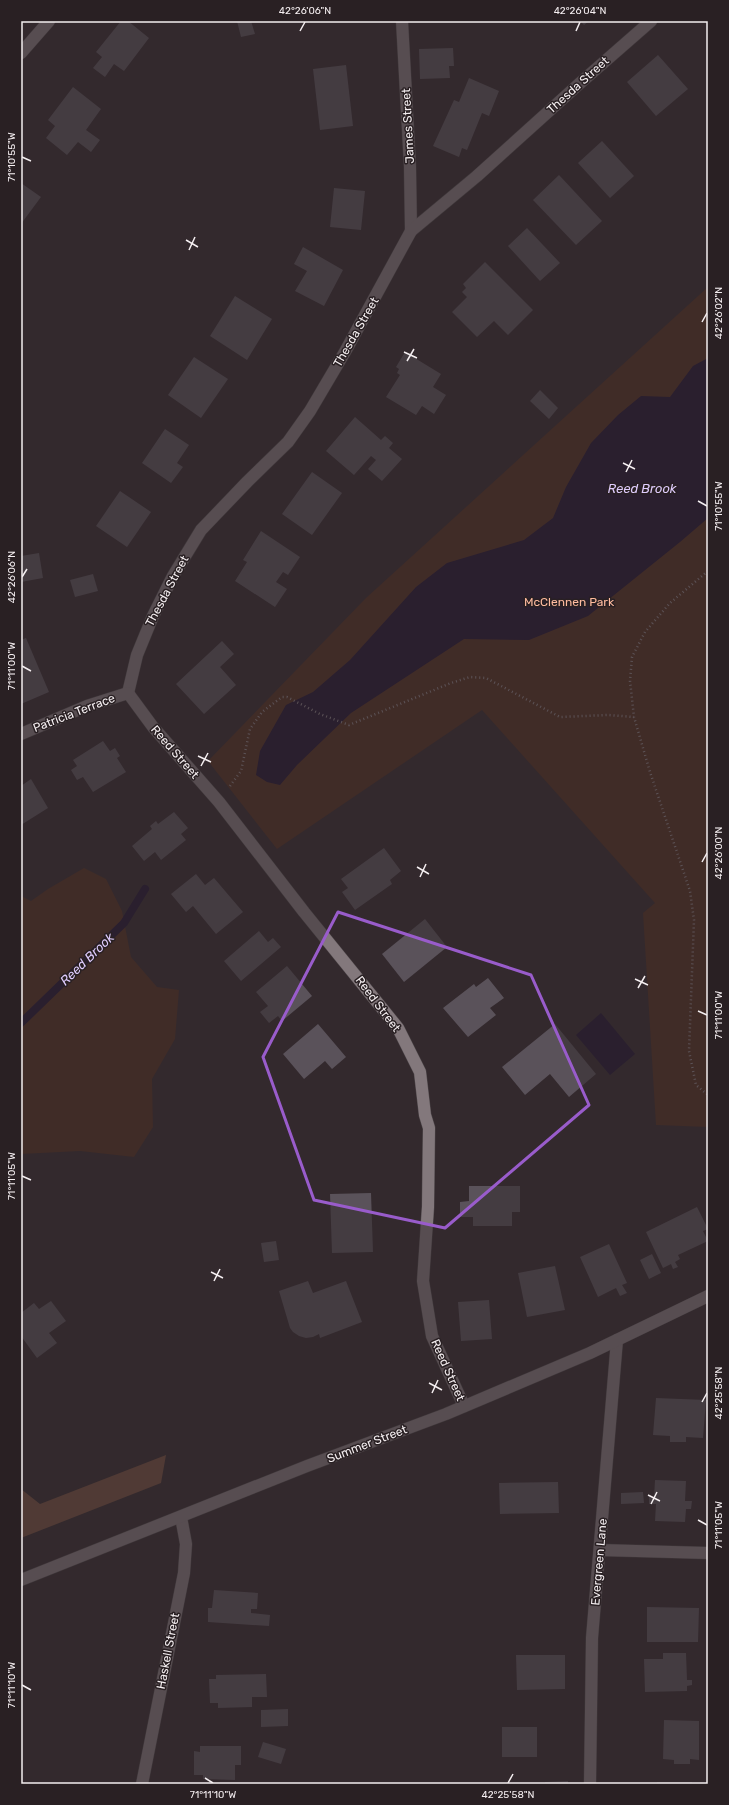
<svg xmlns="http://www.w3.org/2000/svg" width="729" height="1805" viewBox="0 0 729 1805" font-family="Rubik,sans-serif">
<rect width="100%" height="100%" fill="#33292d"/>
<g fill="#512f21">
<polygon points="708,287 708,1127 656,1125 643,913 655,903 482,710 277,849 208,761 366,598"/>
<polygon points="84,868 106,879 122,911 131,957 157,987 179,990 175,1039 152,1079 153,1127 134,1157 80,1151 21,1154 21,896 31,901 48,889"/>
</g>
<polygon fill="#744e3e" points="166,1455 161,1483 21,1538 21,1489 40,1504"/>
<g fill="#1f1230">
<polygon points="708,358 708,518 680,542 588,616 529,640 464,639 351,713 297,765 280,785 267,782 256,775 260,751 286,705 313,692 350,660 416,587 447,563 524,540 553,518 566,487 591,443 618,415 641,396 670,397 693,366"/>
<polygon points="601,1013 635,1054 610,1075 576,1035"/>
</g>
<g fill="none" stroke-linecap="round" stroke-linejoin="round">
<polyline stroke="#1f1230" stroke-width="8" points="21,1023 124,923 145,889"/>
</g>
<g fill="#5a525a">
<polygon points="121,21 128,21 149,38 124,71 114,64 105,77 93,68 102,57 96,52"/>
<polygon points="237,21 251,21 255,34 241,37"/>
<polygon points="580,21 589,21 584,25"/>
<polygon points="453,48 454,66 449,66 450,78 420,79 419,49"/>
<polygon points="658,55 688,89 656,116 627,82"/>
<polygon points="346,65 353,126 320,130 313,69"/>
<polygon points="469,78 499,91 489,116 482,113 467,150 462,148 459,157 433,146 454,100 459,102"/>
<polygon points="73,87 101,109 86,130 100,140 91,152 78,142 67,155 46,138 55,126 48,120"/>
<polygon points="602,141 634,176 610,198 578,163"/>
<polygon points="559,175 602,221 576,245 533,200"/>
<polygon points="21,183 41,197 21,224"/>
<polygon points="334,188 365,191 361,230 330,227"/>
<polygon points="527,228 560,263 540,281 508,246"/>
<polygon points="303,247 343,270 324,306 295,291 307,271 294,264"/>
<polygon points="485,262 533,310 508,335 494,321 477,337 452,312 467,297 462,292 466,288 463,284"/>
<polygon points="235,296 272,319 247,360 210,336"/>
<polygon points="405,352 441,374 433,387 446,395 434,414 422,406 416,415 386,397 400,375 397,373 399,369 396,367"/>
<polygon points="194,357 228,379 201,418 168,395"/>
<polygon points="540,390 558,408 549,419 530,401"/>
<polygon points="355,417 381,440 385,436 393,443 389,448 402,459 382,481 368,469 376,460 371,456 354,475 326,451"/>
<polygon points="165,429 189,445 177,463 183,467 171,483 142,463"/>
<polygon points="312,472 342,493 312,535 282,514"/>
<polygon points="120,491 151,512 127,547 96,526"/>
<polygon points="261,531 300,557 288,575 283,572 276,582 287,589 275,607 235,581 247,562 243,560"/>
<polygon points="39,553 43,578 21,582 21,556"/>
<polygon points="93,574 98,591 75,597 70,580"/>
<polygon points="26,638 49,692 21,704 21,640"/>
<polygon points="222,641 234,654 220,667 236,685 204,714 176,684"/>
<polygon points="103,741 110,751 115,748 120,756 117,758 126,772 93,792 83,777 77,780 71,770 77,766 73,760"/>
<polygon points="31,779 48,808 21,825 21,786"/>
<polygon points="174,812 188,828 181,834 186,840 161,860 155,852 144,861 132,846 152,829 150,826 156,821 158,824"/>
<polygon points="384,848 401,871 390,880 392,884 355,910 342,892 348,888 341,879"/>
<polygon points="196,874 205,885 214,878 243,912 216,934 193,906 186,912 171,894"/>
<polygon points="425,919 447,947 404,982 382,954"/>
<polygon points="259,931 268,942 273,938 281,947 241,981 224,961"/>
<polygon points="287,966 312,996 282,1021 278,1016 269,1023 260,1012 268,1006 256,992"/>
<polygon points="488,978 504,998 490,1008 496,1015 468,1037 443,1008 474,984 476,987"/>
<polygon points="318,1024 346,1057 332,1069 325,1061 304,1079 283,1054"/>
<polygon points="555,1024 596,1074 569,1097 550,1074 525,1095 502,1067"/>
<polygon points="469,1186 520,1186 520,1212 512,1212 512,1226 473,1226 473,1217 460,1217 460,1202 469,1201"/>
<polygon points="371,1193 373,1252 332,1253 330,1194"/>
<polygon points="697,1207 708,1229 703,1231 708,1241 678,1255 680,1259 675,1262 678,1267 673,1269 671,1264 663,1268 646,1232"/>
<polygon points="276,1241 279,1260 264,1262 261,1243"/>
<polygon points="609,1244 627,1283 622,1285 627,1293 620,1296 616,1288 598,1297 580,1257"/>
<polygon points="652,1254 661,1273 649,1279 640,1260"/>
<polygon points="555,1266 565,1310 527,1317 518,1273"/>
<polygon points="308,1281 313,1293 346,1281 362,1322 320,1338 319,1334 313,1337 306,1338 299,1336 293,1332 290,1328 279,1291"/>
<polygon points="489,1300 492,1339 461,1341 458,1302"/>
<polygon points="51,1301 66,1321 49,1333 57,1343 37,1358 21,1336 21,1313 34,1303 39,1309"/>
<polygon points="656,1398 706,1400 703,1438 686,1437 686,1442 670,1442 670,1436 653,1435"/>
<polygon points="655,1480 686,1481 685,1501 692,1501 691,1509 686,1509 685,1522 655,1521 656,1504 649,1504 649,1497 654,1498"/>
<polygon points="558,1482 559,1513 500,1514 499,1483"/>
<polygon points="643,1492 644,1503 621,1504 621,1493"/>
<polygon points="214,1590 258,1593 257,1609 251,1609 251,1613 270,1615 269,1626 208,1622 208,1608 212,1608"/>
<polygon points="647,1607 699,1608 698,1642 647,1642"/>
<polygon points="663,1653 686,1653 687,1680 692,1680 692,1685 687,1686 687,1691 645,1692 644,1659 663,1659"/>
<polygon points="516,1655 565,1655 565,1689 517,1690"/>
<polygon points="266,1674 267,1697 252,1697 252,1707 218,1708 218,1703 210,1703 209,1679 216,1679 216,1675"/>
<polygon points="288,1709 288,1726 261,1727 261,1710"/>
<polygon points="664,1720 699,1721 699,1760 690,1759 690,1764 674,1764 674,1760 663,1759"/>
<rect x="502" y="1727" width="35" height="30"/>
<polygon points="263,1742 286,1749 281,1764 258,1757"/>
<polygon points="200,1746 241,1746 241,1765 235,1765 235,1780 203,1779 203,1775 194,1775 194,1751 200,1752"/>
<polygon points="568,1781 568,1784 545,1784 545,1782"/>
<rect x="657" y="1782" width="35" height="2"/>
</g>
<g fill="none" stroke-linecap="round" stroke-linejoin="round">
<defs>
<g id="street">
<polyline points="402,21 410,167 411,231"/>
<polyline points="21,53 49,21"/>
<polyline points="128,693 137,655 153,616 173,576 201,530 247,482 288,442 310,411 346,350 411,231 477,176 579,84 651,21"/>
<polyline points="128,693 153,727 219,802 304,912 398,1028 420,1072 425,1115 429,1128 428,1207 423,1281 432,1336 464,1406"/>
<polyline points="21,734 87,706 128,693"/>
<polyline points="600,1550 708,1553"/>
<polyline points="142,1784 184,1573 186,1544 181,1517"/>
<polyline points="590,1784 592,1638 617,1340"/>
</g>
<polyline id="secondary" points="21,1580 307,1466 446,1414 590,1353 708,1296"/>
</defs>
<use href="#street" stroke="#4e474a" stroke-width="13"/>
<use href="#secondary" stroke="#4e474a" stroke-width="13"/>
<g stroke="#8d8487" stroke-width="2.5" stroke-dasharray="1 3" stroke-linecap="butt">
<polyline points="708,571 670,603 645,632 632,657 630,681 634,717 650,772 690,891 694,920 689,1051 696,1085 708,1095"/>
<polyline points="230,786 241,771 250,729 262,712 282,697 287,697 320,714 349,725 451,683 470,677 486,678 560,717 608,715 634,717"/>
</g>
<use href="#street" stroke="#83787c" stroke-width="12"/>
<use href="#secondary" stroke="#83787c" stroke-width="12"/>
</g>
<path d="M0 0H729V1805H0ZM338 912 531 975 589 1105 445 1228 314 1200 263 1057Z" fill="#33292d" fill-opacity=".55" fill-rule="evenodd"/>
<path fill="none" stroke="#995ccb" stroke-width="3" stroke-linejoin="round" d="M338 912 531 975 589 1105 445 1228 314 1200 263 1057Z"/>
<path fill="none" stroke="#f4eef0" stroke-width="1.5" d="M300 31 305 22M576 31 580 22M22 157 31 161M186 240 198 247M189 250 195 237M702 322 707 313M404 352 417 358M407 361 414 349M623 463 635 469M626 472 632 460M698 501 707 506M22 577 27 569M22 666 31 671M198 756 211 762M201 766 208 753M702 862 707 853M417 867 429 874M420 877 426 864M635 979 648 985M638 988 645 976M698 1011 707 1015M22 1176 31 1180M211 1272 223 1278M214 1281 220 1269M429 1383 442 1390M432 1393 438 1380M702 1402 707 1393M648 1495 660 1501M651 1504 657 1492M698 1520 707 1525M22 1685 31 1690M205 1778 213 1783M508 1783 513 1774"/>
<g text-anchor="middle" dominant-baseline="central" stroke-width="3" stroke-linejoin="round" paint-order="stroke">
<g font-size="12" fill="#f4eef0" stroke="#292023">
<text transform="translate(578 85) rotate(-42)">Thesda Street</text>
<text transform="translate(408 126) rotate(-93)">James Street</text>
<text transform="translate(356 332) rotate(-60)">Thesda Street</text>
<text transform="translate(167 591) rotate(-62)">Thesda Street</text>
<text transform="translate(74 713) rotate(-21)">Patricia Terrace</text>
<text transform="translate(175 752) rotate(49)">Reed Street</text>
<text transform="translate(378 1004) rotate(53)">Reed Street</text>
<text transform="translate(448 1370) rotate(66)">Reed Street</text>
<text transform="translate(367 1444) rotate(-21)">Summer Street</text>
<text transform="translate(599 1562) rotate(-85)">Evergreen Lane</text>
<text transform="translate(168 1651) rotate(-79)">Haskell Street</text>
</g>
<g font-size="12" fill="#ffbb9f" stroke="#292023">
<text x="569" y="602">McClennen Park</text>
</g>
<g font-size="13" font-style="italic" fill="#dfccfd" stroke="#292023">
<text x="642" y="488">Reed Brook</text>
<text transform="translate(87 959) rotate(-44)">Reed Brook</text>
</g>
</g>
<rect width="729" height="1805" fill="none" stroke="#292023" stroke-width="44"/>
<rect x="22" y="22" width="685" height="1761" fill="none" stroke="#f4eef0" stroke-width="1.5"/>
<g font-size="10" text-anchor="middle" fill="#f4eef0">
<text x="305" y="14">42°26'06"N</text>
<text x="580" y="14">42°26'04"N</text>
<text transform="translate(11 157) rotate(-90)" y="4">71°10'55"W</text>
<text transform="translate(718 313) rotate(-90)" y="4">42°26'02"N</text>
<text transform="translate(718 506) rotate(-90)" y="4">71°10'55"W</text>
<text transform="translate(11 577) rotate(-90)" y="4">42°26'06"N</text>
<text transform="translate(11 666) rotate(-90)" y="4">71°11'00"W</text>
<text transform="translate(718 853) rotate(-90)" y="4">42°26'00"N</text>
<text transform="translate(718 1015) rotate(-90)" y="4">71°11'00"W</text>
<text transform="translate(11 1176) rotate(-90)" y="4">71°11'05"W</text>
<text transform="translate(718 1393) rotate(-90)" y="4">42°25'58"N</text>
<text transform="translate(718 1525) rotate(-90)" y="4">71°11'05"W</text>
<text transform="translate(11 1685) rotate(-90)" y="4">71°11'10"W</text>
<text x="213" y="1798">71°11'10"W</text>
<text x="508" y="1798">42°25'58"N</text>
</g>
</svg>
